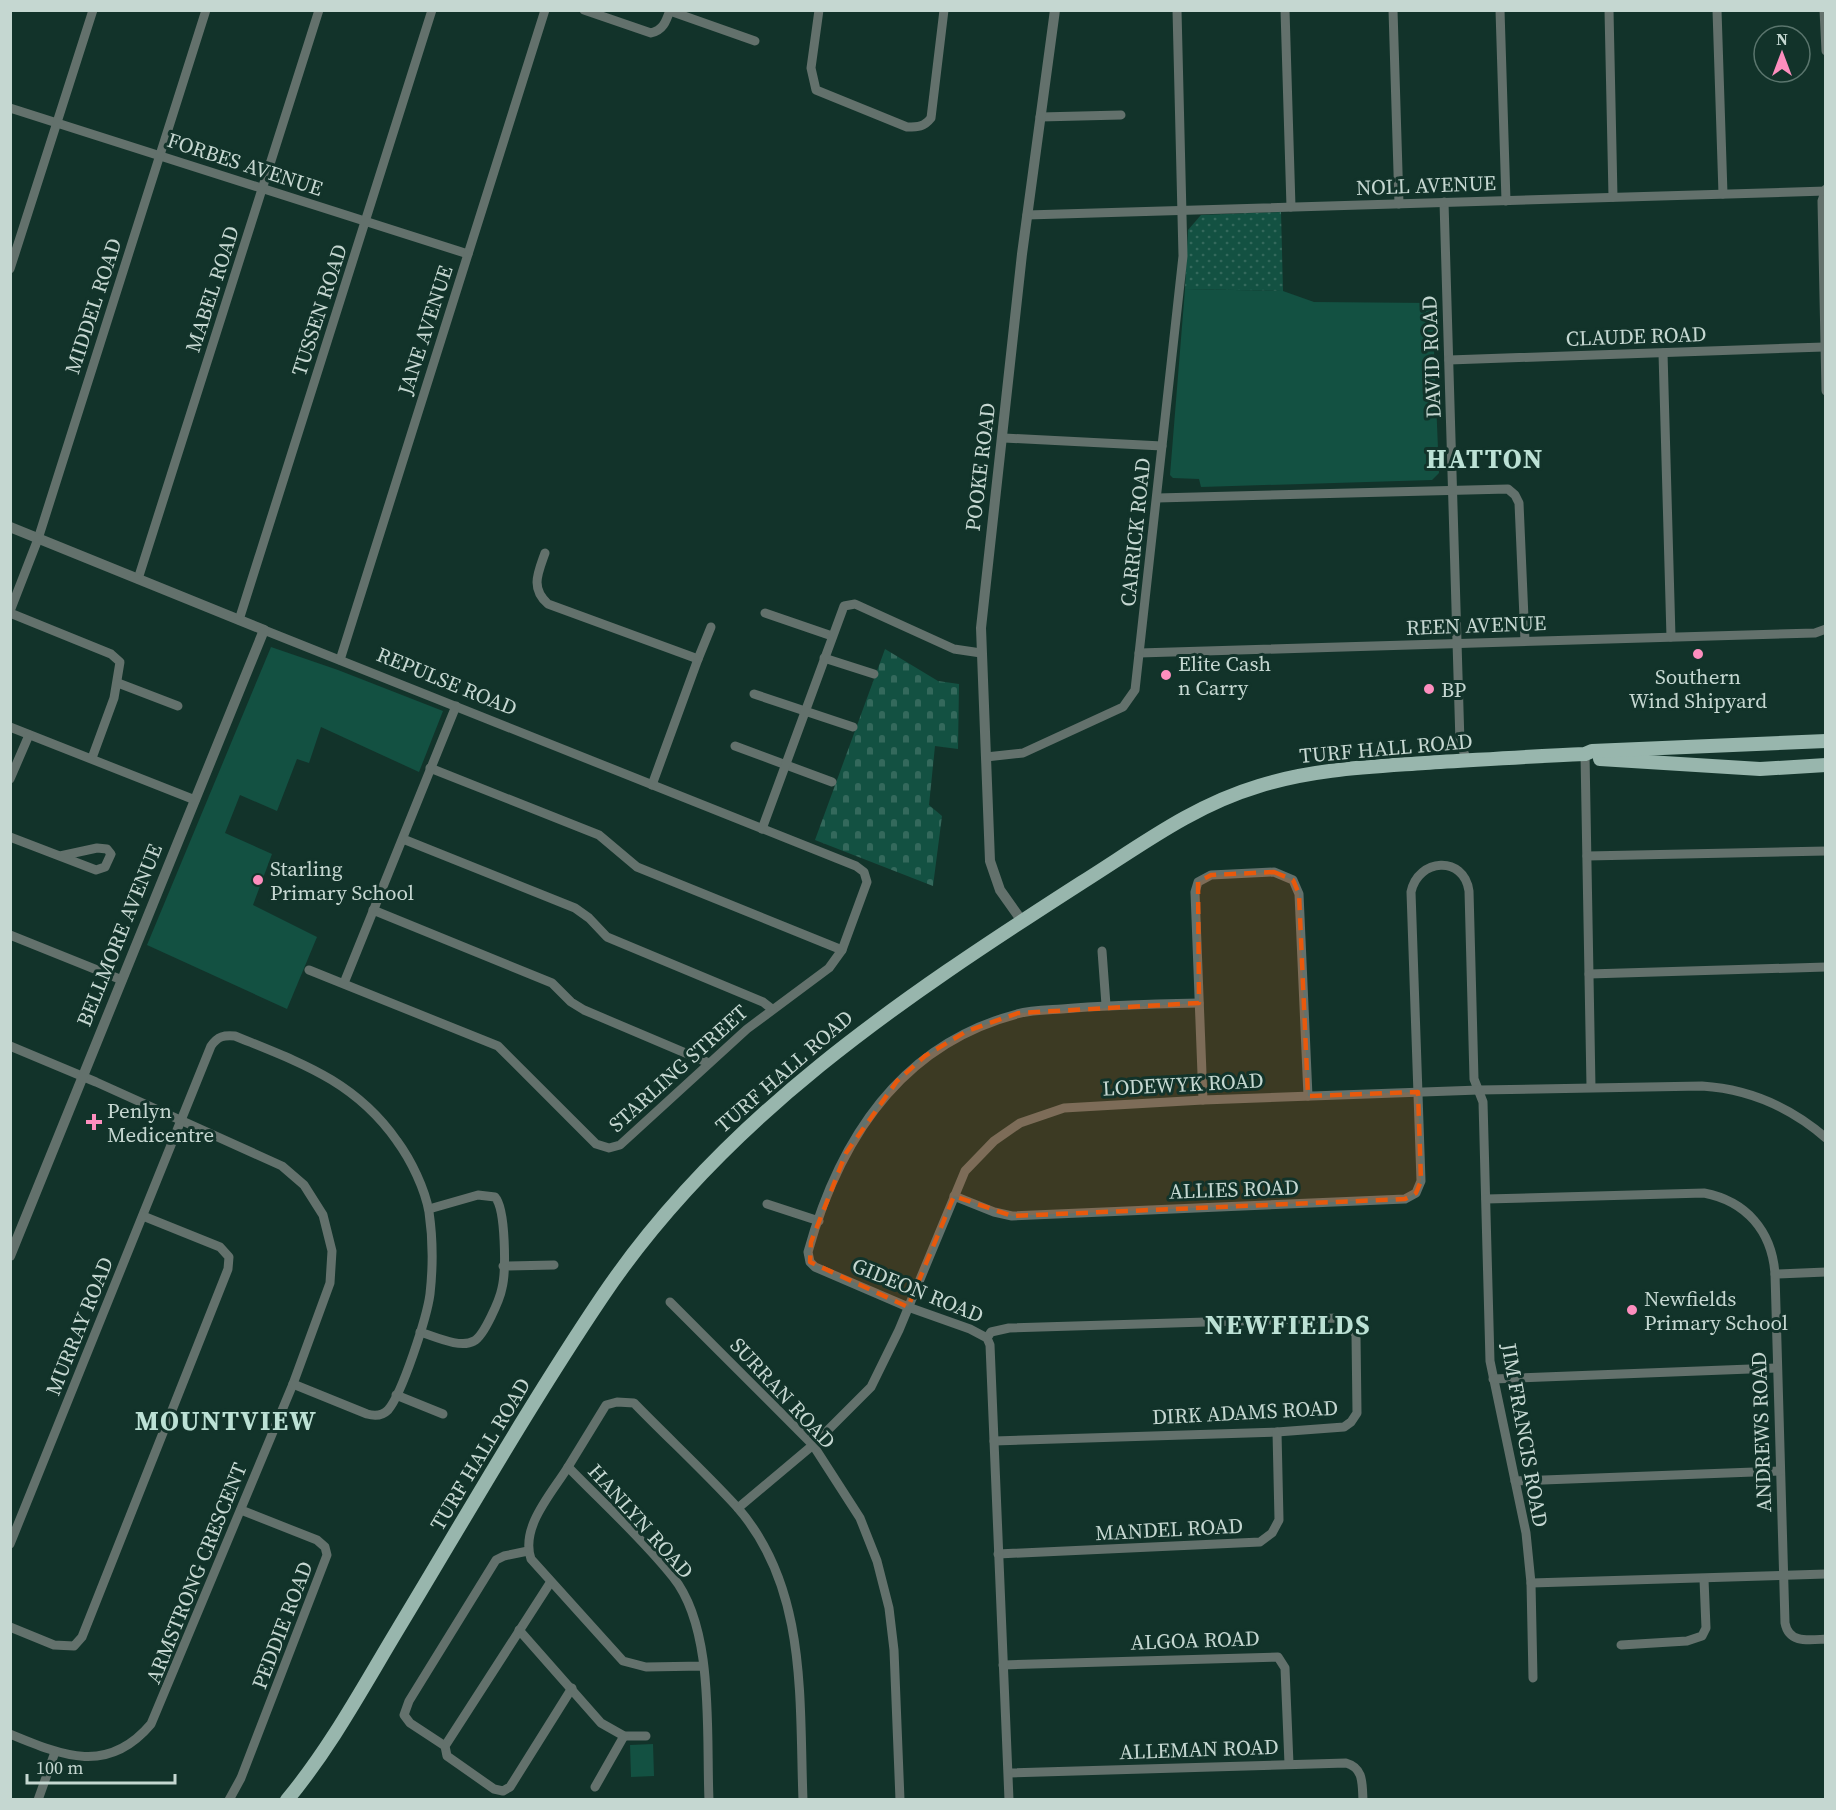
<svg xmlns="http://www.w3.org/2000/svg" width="1836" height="1810" viewBox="0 0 1836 1810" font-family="'Source Serif 4',serif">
<defs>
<pattern id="cemetery-stones" width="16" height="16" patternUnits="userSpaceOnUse" patternTransform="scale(1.5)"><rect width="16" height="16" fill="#135142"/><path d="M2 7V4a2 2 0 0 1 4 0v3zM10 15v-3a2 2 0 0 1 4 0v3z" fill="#34695c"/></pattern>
<pattern id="park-dots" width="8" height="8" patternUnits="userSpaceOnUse" patternTransform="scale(1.5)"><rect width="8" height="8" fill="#135142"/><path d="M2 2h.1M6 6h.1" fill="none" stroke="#34695c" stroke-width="1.8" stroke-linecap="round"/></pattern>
</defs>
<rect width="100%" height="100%" fill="#12332a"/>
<polygon fill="url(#cemetery-stones)" points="885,649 938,681 959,684 958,749 935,746 929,805 942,816 933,886 815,840"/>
<polygon fill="url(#park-dots)" points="1281,212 1283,291 1185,289 1188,230 1201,215"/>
<g fill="#135142">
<polygon points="1185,289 1283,291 1314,302 1432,303 1439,473 1432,480 1201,487 1199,479 1173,478 1170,475"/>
<polygon points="271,647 338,670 443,711 419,772 321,727 309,763 297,759 277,811 240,795 225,833 272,854 253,905 317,937 287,1009 147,945"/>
<polygon points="653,1744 654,1776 631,1777 630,1745"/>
</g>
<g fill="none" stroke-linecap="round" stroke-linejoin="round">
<g stroke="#63716c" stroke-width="9">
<path d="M584 10 651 33C663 30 666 22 670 10"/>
<path d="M819 10 811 68 816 90 907 127C918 127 924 127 931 118L944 10"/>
<polyline points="1285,10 1291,207"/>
<polyline points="1393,10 1399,204"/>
<polyline points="1500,10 1506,201"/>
<polyline points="1609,10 1613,197"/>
<polyline points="1717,10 1723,194"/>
<polyline points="1824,10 1826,51"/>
<polyline points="670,11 755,41"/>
<polyline points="10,108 468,254"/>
<polyline points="1040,117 1121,115"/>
<polyline points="1826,189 1822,201 1826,391"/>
<polyline points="1444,202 1460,743 1467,760"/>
<polyline points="1027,215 1826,191"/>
<polyline points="10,269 93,10"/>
<polyline points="1663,353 1671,637"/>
<polyline points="1449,360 1824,347"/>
<polyline points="1004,438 1162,446"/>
<polyline points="1157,498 1508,489 1515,495 1519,503 1525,641"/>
<path d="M545 553C538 573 530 588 548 604L698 659 652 785"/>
<polyline points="138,579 319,10"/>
<polyline points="10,611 38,539 206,10"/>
<polyline points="10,613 111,654 120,662 114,698 92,758"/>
<polyline points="765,613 832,636"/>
<polyline points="239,620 432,10"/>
<polyline points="264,630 856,866 864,872 867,882 842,950 829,968 747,1029 620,1145 609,1148 596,1144 498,1046 309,970"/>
<polyline points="1139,653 1815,633 1826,629"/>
<polyline points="824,658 874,674"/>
<polyline points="698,659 711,627"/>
<polyline points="340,660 545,10"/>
<polyline points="118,683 178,706"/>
<polyline points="754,694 853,727"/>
<polyline points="10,727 195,800"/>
<polyline points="735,746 832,782"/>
<polyline points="1585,754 1591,1087"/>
<polyline points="986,757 1023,753 1123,707 1135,690 1183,256 1177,10"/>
<polyline points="430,768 599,835 637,867 842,950"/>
<polyline points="10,779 29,735"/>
<polyline points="762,829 844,606 855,604 954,649 981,653"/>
<polyline points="10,837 96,870 105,867 111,854 107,849 97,848 60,856"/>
<polyline points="403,839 575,908 589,918 607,937 763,1002 772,1009"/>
<polyline points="1587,856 1826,851"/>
<polyline points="373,910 552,983 571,1002 584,1010 709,1063"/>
<polyline points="10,935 122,980"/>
<polyline points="1102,951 1106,1005"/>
<polyline points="1589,974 1826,967"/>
<polyline points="344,983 456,706"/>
<path d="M10 1046 96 1082 282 1166 304 1185 323 1215 332 1251 330 1283 293 1384 151 1724C108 1775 63 1756 10 1734"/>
<polyline points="1203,1100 1195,892 1198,882 1211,875 1274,872 1293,880 1299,894 1308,1096"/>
<path d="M954 1196 994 1212 1012 1216 1405 1199 1416 1193 1421 1181 1411 892C1418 858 1464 855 1469 891L1474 1079 1483 1102 1490 1361 1526 1533 1531 1583 1533 1678"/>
<path d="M1486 1199 1704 1193C1746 1201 1772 1231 1775 1274L1785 1623C1789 1644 1809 1640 1826 1639"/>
<polyline points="767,1204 819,1221"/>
<polyline points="503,1266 554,1265"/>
<polyline points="1775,1274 1826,1272"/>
<polyline points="670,1302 813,1445 860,1518 877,1561 889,1608 894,1650 900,1800"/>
<path d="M420 1332C434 1336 460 1349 474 1341 484 1336 500 1299 502 1288 506 1272 506 1209 495 1197L478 1195 429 1209"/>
<polyline points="987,1338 991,1332 1009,1328 1338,1318 1349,1322 1356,1335 1357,1413 1351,1422 1344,1427 1277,1432 994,1441"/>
<polyline points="1493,1379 1776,1368"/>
<polyline points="396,1395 443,1414"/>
<path d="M568 1467 606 1405 617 1402 634 1403C668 1438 704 1471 737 1507 808 1588 799 1699 803 1800"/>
<polyline points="1515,1481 1780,1471"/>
<path d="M738 1508 813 1445 871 1387 899 1330 965 1171 994 1141 1020 1123 1064 1108 1203 1100 1479 1090 1702 1086C1749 1089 1789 1106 1826 1138"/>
<path d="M10 1544 211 1046C218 1036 224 1035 235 1036 301 1063 355 1081 397 1141 411 1160 425 1189 429 1212 433 1239 433 1267 430 1294 427 1317 402 1394 388 1410 382 1416 374 1416 367 1414L293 1384"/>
<polyline points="998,1554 1260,1542 1272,1533 1279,1520 1277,1432"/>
<polyline points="550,1583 445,1746 447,1756 494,1789 503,1791 510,1787 572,1688"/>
<polyline points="1531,1583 1826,1574"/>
<polyline points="10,1627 54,1645 74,1646 82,1637 228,1269 229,1257 220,1247 143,1216"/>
<polyline points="519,1630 601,1723 624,1736 646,1736"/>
<polyline points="1621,1645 1687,1641 1702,1636 1706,1628 1704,1579"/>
<polyline points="1003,1665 1278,1657 1285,1668 1289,1764"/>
<path d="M703 1666 646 1667 623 1661 531 1559C520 1527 552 1493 568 1467 602 1502 643 1539 673 1577 715 1629 706 1734 709 1800"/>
<polyline points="445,1746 410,1723 404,1715 409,1701 496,1560 504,1556 528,1551"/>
<path d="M1009 1773 1346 1763C1364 1768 1362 1784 1363 1800"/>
<polyline points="595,1787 624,1736"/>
<polyline points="38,1800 55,1752"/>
<polyline points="229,1800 241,1778 327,1555 325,1547 317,1540 241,1510"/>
<path d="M1009 1800 990 1345 987 1338 970 1329 908 1307 815 1267 810 1262 808 1252C839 1140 899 1045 1017 1014 1031 1010 1047 1010 1062 1009 1108 1005 1153 1004 1199 1003"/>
</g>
<g stroke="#63716c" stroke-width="10">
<polyline points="10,527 264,630 10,1256"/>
<polyline points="1022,921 1000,890 990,861 981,628 1022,254 1055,10"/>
</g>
<g stroke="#98b6ad" stroke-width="14">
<polyline points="1600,759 1760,769 1826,765"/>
<path d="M287 1800C331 1747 363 1687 398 1629 465 1518 530 1404 602 1297 723 1117 902 998 1081 883 1140 846 1192 806 1259 786 1313 769 1369 767 1425 763 1478 760 1532 756 1585 754L1592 751 1826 741"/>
</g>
</g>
<path fill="#e8590c" fill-opacity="0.2" stroke="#e8590c" stroke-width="4.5" stroke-dasharray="12 8" stroke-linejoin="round" d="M1274 872 1293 880 1299 894 1308 1096 1418 1092 1421 1181 1416 1193 1405 1199 1012 1216 954 1196 908 1307 810 1262 811 1242 846 1153 897 1081 925 1056 967 1031 1018 1013 1199 1003 1198 882 1211 875Z"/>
<g fill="#fd8ebe" stroke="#12332a" stroke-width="2">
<circle cx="1698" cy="654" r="6"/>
<circle cx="1166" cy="675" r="6"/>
<circle cx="1429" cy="689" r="6"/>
<circle cx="258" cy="880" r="6"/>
<path d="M91 1113h6v6h6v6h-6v6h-6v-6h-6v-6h6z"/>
<circle cx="1632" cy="1310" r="6"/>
</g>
<g text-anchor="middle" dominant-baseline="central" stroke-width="6" stroke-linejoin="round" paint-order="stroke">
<g font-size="21" fill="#c5d7d1" stroke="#12332a">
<text transform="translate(245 164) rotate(18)">FORBES AVENUE</text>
<text transform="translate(1426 185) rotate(-2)">NOLL AVENUE</text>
<text transform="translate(212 289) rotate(-72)">MABEL ROAD</text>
<text transform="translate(93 306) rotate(-72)">MIDDEL ROAD</text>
<text transform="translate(319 310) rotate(-72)">TUSSEN ROAD</text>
<text transform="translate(425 330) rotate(-72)">JANE AVENUE</text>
<text transform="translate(1636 336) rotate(-2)">CLAUDE ROAD</text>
<text transform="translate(1431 357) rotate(-92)">DAVID ROAD</text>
<text transform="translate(980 467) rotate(-83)">POOKE ROAD</text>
<text transform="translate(1135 532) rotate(-84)">CARRICK ROAD</text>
<text transform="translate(1476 625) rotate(-2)">REEN AVENUE</text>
<text transform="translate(447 681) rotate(22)">REPULSE ROAD</text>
<text transform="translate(1386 748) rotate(-5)">TURF HALL ROAD</text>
<text transform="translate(119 935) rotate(-68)">BELLMORE AVENUE</text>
<text transform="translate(678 1068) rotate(-42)">STARLING STREET</text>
<text transform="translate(784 1071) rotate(-41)">TURF HALL ROAD</text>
<text transform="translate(1183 1084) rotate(-3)">LODEWYK ROAD</text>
<text transform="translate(1234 1189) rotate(-2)">ALLIES ROAD</text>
<text transform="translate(918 1290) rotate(22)">GIDEON ROAD</text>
<text transform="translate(79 1326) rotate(-68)">MURRAY ROAD</text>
<text transform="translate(783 1393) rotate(47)">SURRAN ROAD</text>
<text transform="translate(1245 1412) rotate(-3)">DIRK ADAMS ROAD</text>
<text transform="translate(1761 1432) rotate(-92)">ANDREWS ROAD</text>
<text transform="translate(1525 1435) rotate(80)">JIM FRANCIS ROAD</text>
<text transform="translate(480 1454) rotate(-59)">TURF HALL ROAD</text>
<text transform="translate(641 1521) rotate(48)">HANLYN ROAD</text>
<text transform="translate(1169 1529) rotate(-3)">MANDEL ROAD</text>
<text transform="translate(196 1573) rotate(-68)">ARMSTRONG CRESCENT</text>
<text transform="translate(282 1625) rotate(-69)">PEDDIE ROAD</text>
<text transform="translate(1195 1640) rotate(-2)">ALGOA ROAD</text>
<text transform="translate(1199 1749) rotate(-2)">ALLEMAN ROAD</text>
</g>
<g font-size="21" fill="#c5d7d1" stroke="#12332a" text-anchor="start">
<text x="1178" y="663">Elite Cash<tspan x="1178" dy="24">n Carry</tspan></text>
<text x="1698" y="676" text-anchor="middle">Southern<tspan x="1698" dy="24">Wind Shipyard</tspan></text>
<text x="1441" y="689">BP</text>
<text x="270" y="868">Starling<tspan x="270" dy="24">Primary School</tspan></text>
<text x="107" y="1110">Penlyn<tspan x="107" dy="24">Medicentre</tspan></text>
<text x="1644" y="1298">Newfields<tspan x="1644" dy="24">Primary School</tspan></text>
</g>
<g font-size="27" font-weight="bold" letter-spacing="1.5" fill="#bce1d5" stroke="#12332a">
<text x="1485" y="458">HATTON</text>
<text x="1288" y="1324">NEWFIELDS</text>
<text x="226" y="1420">MOUNTVIEW</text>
</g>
</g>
<rect width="1836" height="1810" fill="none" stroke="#c5d7d1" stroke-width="24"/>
<g transform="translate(1782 54)"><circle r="28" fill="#12332a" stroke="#5a756d" stroke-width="1.5"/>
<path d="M0-4.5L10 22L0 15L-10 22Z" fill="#fd8ebe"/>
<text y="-9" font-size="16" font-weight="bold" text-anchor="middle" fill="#c5d7d1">N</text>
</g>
<path d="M27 1774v9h148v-9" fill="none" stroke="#c5d7d1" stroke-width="3"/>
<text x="36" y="1774" font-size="18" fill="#c5d7d1" stroke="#12332a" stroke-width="4.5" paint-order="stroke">100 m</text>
</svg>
